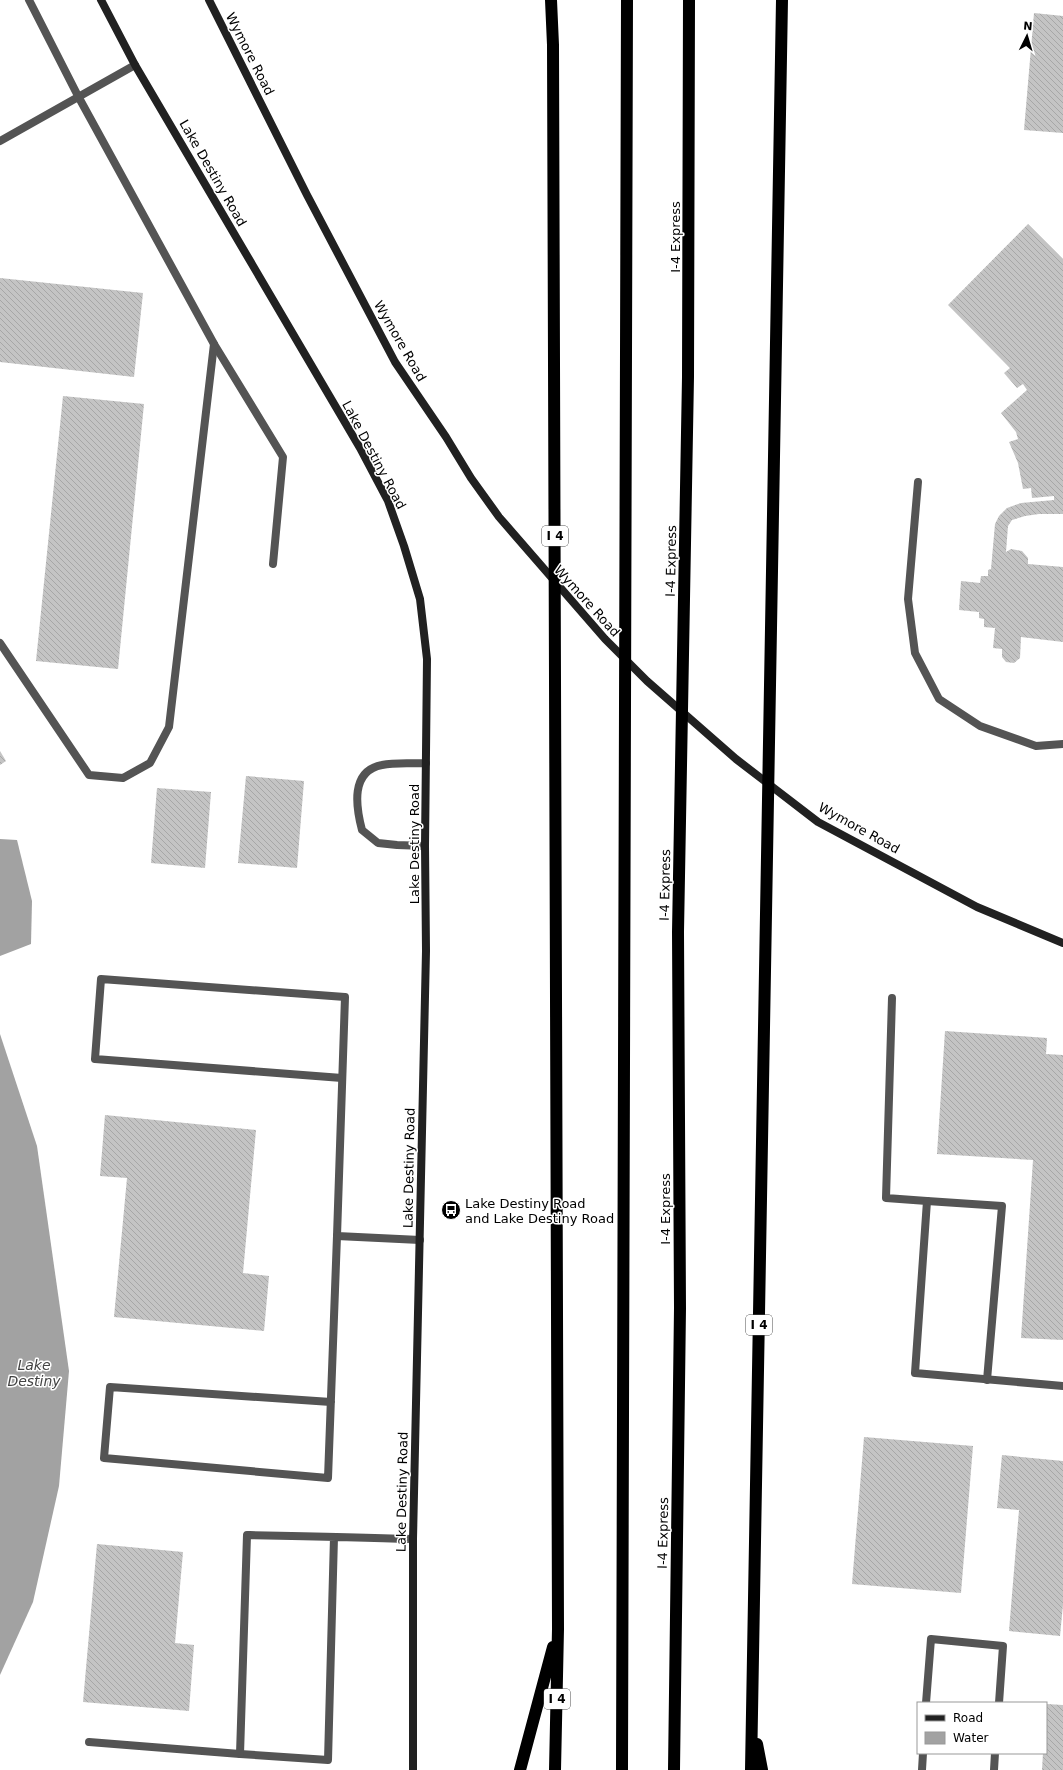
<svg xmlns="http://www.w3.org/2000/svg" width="1063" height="1770" viewBox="0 0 1063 1770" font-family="'DejaVu Sans',sans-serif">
<defs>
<pattern id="building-back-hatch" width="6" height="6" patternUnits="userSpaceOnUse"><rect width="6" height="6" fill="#c4c4c4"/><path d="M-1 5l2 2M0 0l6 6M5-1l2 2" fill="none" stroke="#a7a7a7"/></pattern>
</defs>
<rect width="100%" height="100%" fill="#fff"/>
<g fill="#a2a2a2">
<polygon points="0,839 17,840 32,901 31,944 0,956"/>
<polygon points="0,1034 37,1146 69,1371 59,1486 33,1602 0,1675"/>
</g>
<g fill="url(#building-back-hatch)">
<polygon points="1034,13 1063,16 1063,133 1024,130"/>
<polygon points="1028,224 1063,259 1063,514 1039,514 1025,516 1012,520 1008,526 1006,552 1011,549 1022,551 1028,558 1028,564 1063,567 1063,642 1021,637 1020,658 1014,663 1006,662 1002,657 1002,649 993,648 995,628 984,627 984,619 979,618 979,612 959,610 961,581 980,583 981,576 988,576 988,570 991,569 995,524 999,516 1007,508 1021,503 1054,500 1054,496 1032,498 1031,488 1023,489 1018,463 1009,442 1018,439 1016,432 1001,413 1027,390 1023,384 1017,388 1004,373 1010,368 948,305"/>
<polygon points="0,278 143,293 134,377 0,362"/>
<polygon points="63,396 144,404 118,669 36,661"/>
<polygon points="0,751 6,761 0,765"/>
<polygon points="246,776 304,781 297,868 238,863"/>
<polygon points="157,788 211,792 205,868 151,863"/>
<polygon points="945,1031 1047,1038 1046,1054 1063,1055 1063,1340 1021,1338 1033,1160 937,1154"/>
<polygon points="105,1115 256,1130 243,1273 269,1276 264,1331 114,1317 127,1178 100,1176"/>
<polygon points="864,1437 973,1446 961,1593 852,1584"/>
<polygon points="1002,1455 1063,1461 1063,1605 1060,1636 1009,1631 1019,1510 997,1508"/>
<polygon points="97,1544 183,1552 175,1643 194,1645 189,1711 83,1702"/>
<polygon points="1047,1704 1063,1705 1063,1770 1042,1770 1043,1753 1046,1753"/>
</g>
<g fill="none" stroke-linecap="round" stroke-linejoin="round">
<g stroke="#545454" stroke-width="8">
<polyline points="0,141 135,65"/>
<polyline points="214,344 283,457 273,564"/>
<polyline points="918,482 908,599 915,653 939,699 980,726 1036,746 1063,744"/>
<polyline points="0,643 89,775 123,778 150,763 169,727 214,344 78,96 29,0"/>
<path d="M425 846 397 845 378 843 362 830C356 807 350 771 382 765 396 762 412 764 426 763"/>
<polyline points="892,998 886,1198 927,1201 915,1373 1063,1386"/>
<polyline points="342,1078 95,1059 101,979 345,997 337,1236 420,1240"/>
<polyline points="927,1201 1002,1206 987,1380"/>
<polyline points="331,1402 110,1387 104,1458 328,1478 337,1236"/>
<path d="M334 1537 328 1760 240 1754 247 1535C302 1536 358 1537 413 1539"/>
<polyline points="926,1703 931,1639 1003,1646 999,1703"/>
<polyline points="89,1742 240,1754"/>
<polyline points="922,1770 923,1753"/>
<polyline points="994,1770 995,1753"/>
</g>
<g stroke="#212121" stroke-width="8">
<polyline points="101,0 135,65 360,448 388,501 404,546 420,599 427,659 425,846 426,951 413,1539 413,1770"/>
<polyline points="209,0 307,195 395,362 446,437 471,478 499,517 605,639 647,681 736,759 818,822 977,907 1063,943"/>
</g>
<g stroke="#000" stroke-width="12">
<polyline points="551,0 553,45 558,1629 555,1770"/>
<polyline points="757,1744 762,1770"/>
<polyline points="520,1770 553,1647"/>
<polyline points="622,1770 627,0"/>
<polyline points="674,1770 680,1308 678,932 688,377 689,0"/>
<polyline points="751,1770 782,0"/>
</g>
</g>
<defs>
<symbol id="bus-disc" viewBox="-11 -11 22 22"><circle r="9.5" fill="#000" stroke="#fff"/><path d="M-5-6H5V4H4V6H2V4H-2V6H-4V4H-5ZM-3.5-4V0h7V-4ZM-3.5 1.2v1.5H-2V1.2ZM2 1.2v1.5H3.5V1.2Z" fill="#fff"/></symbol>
</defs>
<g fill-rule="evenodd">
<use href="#bus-disc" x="440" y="1199" width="22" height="22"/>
</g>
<g text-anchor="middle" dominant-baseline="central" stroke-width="3" stroke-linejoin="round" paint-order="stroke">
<g fill="#fff" stroke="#4c4c4c" stroke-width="1">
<rect x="542" y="526" width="26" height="20" rx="3"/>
<rect x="746" y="1315" width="26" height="20" rx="3"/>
<rect x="544" y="1689" width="26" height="20" rx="3"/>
</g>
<g font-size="12" font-weight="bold" fill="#000">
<text x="555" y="536">I 4</text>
<text x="759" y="1325">I 4</text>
<text x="557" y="1699">I 4</text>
</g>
<g font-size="13" fill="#000" stroke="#fff">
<text transform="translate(250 54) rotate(63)">Wymore Road</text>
<text transform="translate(213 173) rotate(60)">Lake Destiny Road</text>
<text transform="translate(675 237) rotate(-90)">I-4 Express</text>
<text transform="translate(400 341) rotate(60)">Wymore Road</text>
<text transform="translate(374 455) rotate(62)">Lake Destiny Road</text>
<text transform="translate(671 561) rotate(-89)">I-4 Express</text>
<text transform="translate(587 601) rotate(48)">Wymore Road</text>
<text transform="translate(859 828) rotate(29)">Wymore Road</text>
<text transform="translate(414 844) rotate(-90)">Lake Destiny Road</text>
<text transform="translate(665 885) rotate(-89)">I-4 Express</text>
<text transform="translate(409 1168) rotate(-89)">Lake Destiny Road</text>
<text transform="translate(665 1209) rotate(-90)">I-4 Express</text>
<text transform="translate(402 1492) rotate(-89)">Lake Destiny Road</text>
<text transform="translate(663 1533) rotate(-89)">I-4 Express</text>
</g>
<g font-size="13" fill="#000" stroke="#fff" text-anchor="start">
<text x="465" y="1203">Lake Destiny Road<tspan x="465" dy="15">and Lake Destiny Road</tspan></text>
</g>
<g font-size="14" font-style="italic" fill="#434343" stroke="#fff">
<text x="34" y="1365">Lake<tspan x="34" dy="16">Destiny</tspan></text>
</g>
</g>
<rect x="917" y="1702" width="130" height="52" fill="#ffffff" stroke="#999999"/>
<rect x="925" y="1715" width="20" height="6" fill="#212121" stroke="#999999"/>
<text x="953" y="1722" font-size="12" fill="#000000">Road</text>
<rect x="925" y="1732" width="20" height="12" fill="#a2a2a2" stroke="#999999"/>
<text x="953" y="1742" font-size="12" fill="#000000">Water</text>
<g transform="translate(1027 36) rotate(5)" stroke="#ffffff" stroke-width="3" paint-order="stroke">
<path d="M0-3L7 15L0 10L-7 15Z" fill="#000000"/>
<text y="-6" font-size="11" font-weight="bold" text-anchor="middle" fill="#000000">N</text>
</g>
</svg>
